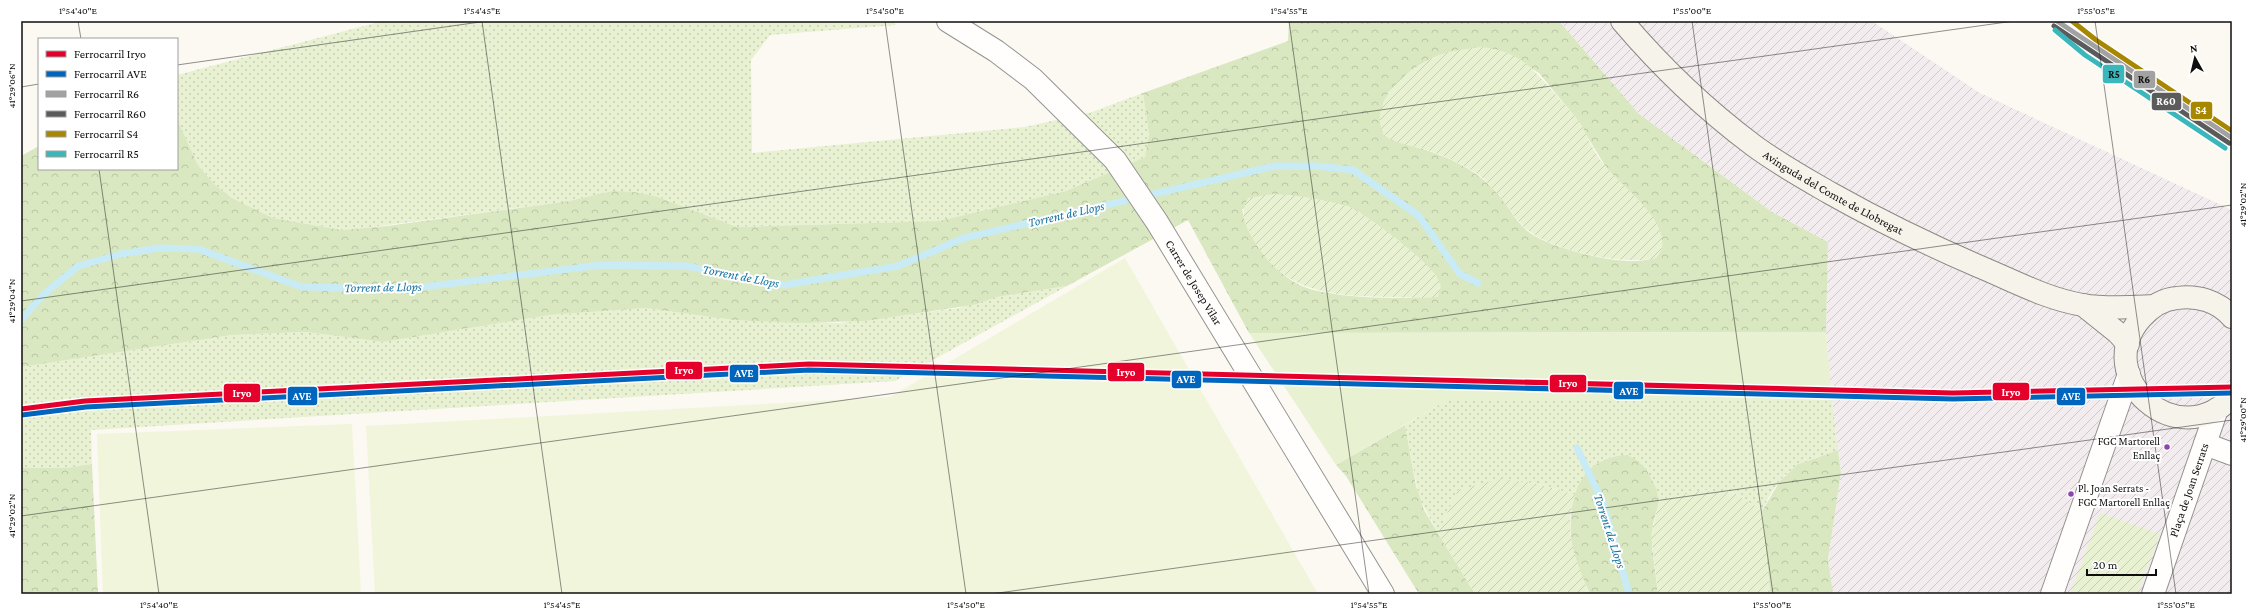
<svg xmlns="http://www.w3.org/2000/svg" width="2253" height="615" viewBox="0 0 2253 615" font-family="'Crimson Pro',serif">
<defs>
<pattern id="industrial-furrows" width="10" height="10" patternUnits="userSpaceOnUse"><rect width="10" height="10" fill="#f2ecef"/><path d="M-1 1l2-2M0 10L10 0M9 11l2-2" fill="none" stroke="#cec9cc"/></pattern>
<pattern id="grass-dots" width="8" height="8" patternUnits="userSpaceOnUse"><rect width="8" height="8" fill="#e8f1d2"/><path d="M2 2h.1M6 6h.1" fill="none" stroke="#c6cdb3" stroke-width="1.8" stroke-linecap="round"/></pattern>
<pattern id="forest-crowns" width="20" height="18" patternUnits="userSpaceOnUse"><rect width="20" height="18" fill="#d9e8c0"/><path d="M2 6a3 3 0 1 1 6 0M12 15a3 3 0 1 1 6 0" fill="none" stroke="#b9c6a4"/></pattern>
<pattern id="garden-furrows" width="10" height="10" patternUnits="userSpaceOnUse"><rect width="10" height="10" fill="#e8f1d2"/><path d="M-1 1l2-2M0 10L10 0M9 11l2-2" fill="none" stroke="#c6cdb3"/></pattern>
</defs>
<rect width="100%" height="100%" fill="#fcf9f2"/>
<polygon fill="url(#industrial-furrows)" points="1559,21 1872,21 1980,93 2232,210 2232,594 1833,594 1828,559 1841,473 1832,401 1826,332 1828,242 1772,212 1639,114"/>
<g fill="url(#grass-dots)">
<polygon points="383,21 893,21 896,25 770,35 751,60 752,153 1025,127 1092,112 1143,93 1149,134 1145,157 1066,191 939,221 737,227 658,197 591,196 569,201 365,228 342,230 273,218 232,198 214,184 198,165 177,119 177,75"/>
<polygon points="1067,286 895,381 91,430 92,464 66,468 21,468 21,367 232,335 306,332 383,342 550,315 645,308 733,320 840,323 959,308 997,297"/>
<path d="M1445 401H1832L1838 450C1796 465 1782 468 1762 511L1735 493 1701 490 1659 502 1657 490 1627 455C1599 456 1586 469 1576 495L1534 483 1458 490 1438 533 1419 498 1405 425Z"/>
</g>
<g fill="url(#forest-crowns)" fill-rule="evenodd">
<path d="M1289 21H1559L1639 114 1772 212 1828 242 1826 332 1249 333 1188 220 1067 286 997 297 973 305 865 321 800 323 733 320 645 308 550 315 383 342 306 332 232 335 21 367V156L39 146V169H177V119L198 165 214 184 232 198 273 218 342 230 387 226 569 201 613 191 634 192 658 197 737 227 939 221 1066 191 1145 157 1149 134 1143 93 1288 41ZM1505 52 1539 73 1576 118 1607 169 1642 205 1662 237V249L1656 258C1649 259 1642 261 1635 261 1609 262 1551 248 1530 233 1517 224 1509 207 1499 195 1475 167 1443 154 1408 145L1388 93C1401 77 1420 62 1440 55 1451 51 1491 52 1505 52ZM1310 199 1347 206 1359 212 1425 264 1414 298C1383 298 1319 298 1294 282 1282 275 1273 265 1265 255 1253 241 1245 227 1242 209Z"/>
<polygon points="1405,425 1416,486 1424,510 1475,594 1419,594 1346,476 1336,465"/>
<polygon points="1838,450 1841,473 1828,559 1833,594 1770,594 1762,511 1780,481 1797,465"/>
<path d="M1627 455 1638 461 1646 469 1657 490 1659 502 1653 524 1652 547 1658 594H1590C1584 580 1576 566 1573 551 1565 508 1575 457 1627 455Z"/>
<polygon points="92,464 98,594 21,594 21,468 66,468"/>
</g>
<polygon fill="#e8f1d2" points="1826,332 1832,401 1445,401 1336,465 1249,333"/>
<g fill="url(#garden-furrows)">
<path d="M1480 47C1519 50 1533 69 1557 96 1565 106 1575 115 1582 126 1588 138 1593 150 1601 161 1617 183 1668 217 1662 248 1661 251 1658 255 1656 258 1623 266 1545 250 1522 225 1506 207 1494 184 1473 171 1461 164 1447 157 1433 152 1421 147 1393 144 1384 135 1382 132 1380 125 1380 121 1378 90 1416 63 1442 54 1454 50 1468 49 1480 47Z"/>
<path d="M1274 194C1297 195 1323 199 1346 206 1365 212 1422 257 1434 273 1437 276 1439 282 1441 286L1438 297C1421 299 1406 297 1389 297 1335 296 1283 294 1254 240 1245 224 1239 216 1248 198Z"/>
<path d="M1499 479 1534 483 1576 495C1561 529 1577 561 1589 594H1475L1438 533 1458 490Z"/>
<polygon points="1701,490 1735,493 1762,511 1770,594 1658,594 1651,535 1659,502"/>
<polygon points="2100,513 2160,534 2137,594 2070,594"/>
</g>
<g fill="#f1f5dc">
<polygon points="1125,258 1318,594 375,594 366,426 890,397"/>
<polygon points="352,424 361,594 103,594 97,434"/>
</g>
<g fill="none" stroke-linecap="round" stroke-linejoin="round">
<g stroke="#c9ebf6" stroke-width="7">
<polyline points="21,320 43,295 78,266 121,254 159,248 198,249 302,287 406,289 601,265 686,266 784,285 898,266 964,238 1275,166 1316,166 1353,170 1418,215 1460,274 1478,283"/>
<polyline points="1577,448 1603,503 1629,594"/>
</g>
<defs>
<g id="street">
<path id="s1" d="M948 21 996 51 1033 79 1115 160 1157 222 1383 594"/>
<polyline points="2205,444 2232,454"/>
<polyline points="2052,594 2129,374"/>
<path id="s2" d="M2153 594 2217 409"/>
</g>
<g id="secondary">
<path id="s3" d="M1622 21C1661 67 1705 109 1753 145 1777 163 1804 178 1830 193 1878 220 1927 244 1978 266 2012 280 2046 299 2083 305 2106 309 2131 307 2154 306"/>
<polyline points="2083,305 2118,333 2128,344"/>
<path d="M2232 317C2218 301 2197 295 2177 298 2163 299 2150 308 2141 318 2090 377 2177 455 2232 397"/>
</g>
</defs>
<use href="#street" stroke="#959491" stroke-width="24"/>
<use href="#secondary" stroke="#8c8a87" stroke-width="24"/>
<use href="#street" stroke="#fffefd" stroke-width="22"/>
<use href="#secondary" stroke="#f5f3ea" stroke-width="22"/>
<defs>
<polyline id="rail-1" points="21,409 85,401 809,364 1953,393 2232,387"/>
<polyline id="rail-2" points="22,415 86,407 809,370 1953,399 2232,393"/>
<polyline id="rail-3" points="2057,21 2232,138"/>
<polyline id="rail-4" points="2054,26 2229,143"/>
<polyline id="rail-5" points="2072,21 2096,40 2232,131"/>
<polyline id="rail-6" points="2055,30 2085,55 2225,148"/>
</defs>
<use href="#rail-1" stroke="#fff" stroke-width="8"/>
<use href="#rail-2" stroke="#fff" stroke-width="8"/>
<use href="#rail-3" stroke="#fff" stroke-width="8"/>
<use href="#rail-4" stroke="#fff" stroke-width="8"/>
<use href="#rail-5" stroke="#fff" stroke-width="8"/>
<use href="#rail-6" stroke="#fff" stroke-width="8"/>
<use href="#rail-1" stroke="#e4002b" stroke-width="5"/>
<use href="#rail-2" stroke="#0065bd" stroke-width="5"/>
<use href="#rail-3" stroke="#a2a2a2" stroke-width="5"/>
<use href="#rail-4" stroke="#5b5b5b" stroke-width="5"/>
<use href="#rail-5" stroke="#a78600" stroke-width="5"/>
<use href="#rail-6" stroke="#3bb6ba" stroke-width="5"/>
</g>
<path fill="none" stroke="#0e0e0e" stroke-width="1" stroke-opacity="0.45" d="M78 21 81 39M482 21 562 594M885 21 966 594M1289 21 1369 594M1692 21 1773 594M2095 21 2176 594M177 65 487 21M21 87 39 84M99 169 159 594M21 301 2014 21M21 516 2232 205M991 594 2232 420"/>
<g fill="#8e44ad" stroke="#fff" stroke-width="1.5">
<circle cx="2167" cy="447" r="3.5"/>
<circle cx="2071" cy="494" r="3.5"/>
</g>
<g text-anchor="middle" dominant-baseline="central" stroke-width="4" stroke-linejoin="round" paint-order="stroke">
<g font-size="11" fill="#0e0e0e" stroke="#fff" text-anchor="end">
<text x="2160" y="441">FGC Martorell<tspan x="2160" dy="14">Enllaç</tspan></text>
<text x="2078" y="488" text-anchor="start">Pl. Joan Serrats -<tspan x="2078" dy="14">FGC Martorell Enllaç</tspan></text>
</g>
<g font-size="12" fill="#0e0e0e" stroke="#fff">
<text stroke="none"><textPath href="#s3" startOffset="274">Avinguda del Comte de Llobregat</textPath></text>
<text stroke="none"><textPath href="#s1" startOffset="364">Carrer de Josep Vilar</textPath></text>
<text stroke="none"><textPath href="#s2" startOffset="110">Plaça de Joan Serrats</textPath></text>
</g>
<g font-size="13" font-style="italic" fill="#1473a2" stroke="#fff">
<text transform="translate(1066 214) rotate(-13)">Torrent de Llops</text>
<text transform="translate(741 276) rotate(11)">Torrent de Llops</text>
<text transform="translate(383 287) rotate(-1)">Torrent de Llops</text>
<text transform="translate(1610 531) rotate(72)">Torrent de Llops</text>
</g>
</g>
<g stroke="#fff" stroke-width="1.5">
<rect x="2102" y="64" width="23" height="20" rx="4" fill="#3bb6ba"/>
<rect x="2133" y="70" width="23" height="19" rx="4" fill="#a2a2a2"/>
<rect x="2151" y="92" width="31" height="19" rx="4" fill="#5b5b5b"/>
<rect x="2190" y="101" width="23" height="19" rx="4" fill="#a78600"/>
<rect x="665" y="361" width="38" height="19" rx="4" fill="#e4002b"/>
<rect x="1107" y="362" width="38" height="20" rx="4" fill="#e4002b"/>
<rect x="729" y="364" width="30" height="19" rx="4" fill="#0065bd"/>
<rect x="1171" y="370" width="31" height="19" rx="4" fill="#0065bd"/>
<rect x="1549" y="374" width="38" height="19" rx="4" fill="#e4002b"/>
<rect x="1613" y="381" width="31" height="19" rx="4" fill="#0065bd"/>
<rect x="1992" y="382" width="38" height="19" rx="4" fill="#e4002b"/>
<rect x="223" y="383" width="38" height="20" rx="4" fill="#e4002b"/>
<rect x="287" y="386" width="31" height="20" rx="4" fill="#0065bd"/>
<rect x="2056" y="387" width="30" height="19" rx="4" fill="#0065bd"/>
</g>
<g font-size="11" text-anchor="middle" font-weight="bold" fill="#fff">
<text x="2166" y="105">R60</text>
<text x="2201" y="114">S4</text>
<text x="684" y="374">Iryo</text>
<text x="1126" y="376">Iryo</text>
<text x="744" y="377">AVE</text>
<text x="1186" y="383">AVE</text>
<text x="1568" y="387">Iryo</text>
<text x="1629" y="395">AVE</text>
<text x="2011" y="396">Iryo</text>
<text x="242" y="397">Iryo</text>
<text x="302" y="400">AVE</text>
<text x="2071" y="400">AVE</text>
</g>
<g font-size="11" text-anchor="middle" font-weight="bold" fill="#111">
<text x="2114" y="78">R5</text>
<text x="2144" y="83">R6</text>
</g>
<rect width="2253" height="615" fill="none" stroke="#ffffff" stroke-width="44"/>
<rect x="38" y="38" width="140" height="132" fill="#ffffff" stroke="#9f9f9f"/>
<rect x="46" y="51" width="20" height="6" fill="#e4002b" stroke="#9f9f9f"/>
<text x="74" y="58" font-size="12" fill="#0e0e0e">Ferrocarril Iryo</text>
<rect x="46" y="71" width="20" height="6" fill="#0065bd" stroke="#9f9f9f"/>
<text x="74" y="78" font-size="12" fill="#0e0e0e">Ferrocarril AVE</text>
<rect x="46" y="91" width="20" height="6" fill="#a2a2a2" stroke="#9f9f9f"/>
<text x="74" y="98" font-size="12" fill="#0e0e0e">Ferrocarril R6</text>
<rect x="46" y="111" width="20" height="6" fill="#5b5b5b" stroke="#9f9f9f"/>
<text x="74" y="118" font-size="12" fill="#0e0e0e">Ferrocarril R60</text>
<rect x="46" y="131" width="20" height="6" fill="#a78600" stroke="#9f9f9f"/>
<text x="74" y="138" font-size="12" fill="#0e0e0e">Ferrocarril S4</text>
<rect x="46" y="151" width="20" height="6" fill="#3bb6ba" stroke="#9f9f9f"/>
<text x="74" y="158" font-size="12" fill="#0e0e0e">Ferrocarril R5</text>
<g transform="translate(2195 58) rotate(352)" stroke="#ffffff" stroke-width="3" paint-order="stroke">
<path d="M0-3L7 15L0 10L-7 15Z" fill="#0e0e0e"/>
<text y="-6" font-size="11" font-weight="bold" text-anchor="middle" fill="#0e0e0e">N</text>
</g>
<path d="M2087 569v6h69v-6" fill="none" stroke="#0e0e0e" stroke-width="2"/>
<text x="2093" y="569" font-size="12" fill="#0e0e0e" stroke="#ffffff" stroke-width="3" paint-order="stroke">20 m</text>
<rect x="22" y="22" width="2209" height="571" fill="none" stroke="#0e0e0e" stroke-width="1.5"/>
<g font-size="10" text-anchor="middle" fill="#0e0e0e">
<text x="78" y="14">1°54'40"E</text>
<text x="482" y="14">1°54'45"E</text>
<text x="885" y="14">1°54'50"E</text>
<text x="1289" y="14">1°54'55"E</text>
<text x="1692" y="14">1°55'00"E</text>
<text x="2096" y="14">1°55'05"E</text>
<text transform="translate(11 86) rotate(-90)" y="4">41°29'06"N</text>
<text transform="translate(2242 205) rotate(-90)" y="4">41°29'02"N</text>
<text transform="translate(11 301) rotate(-90)" y="4">41°29'04"N</text>
<text transform="translate(2242 420) rotate(-90)" y="4">41°29'00"N</text>
<text transform="translate(11 516) rotate(-90)" y="4">41°29'02"N</text>
<text x="159" y="608">1°54'40"E</text>
<text x="562" y="608">1°54'45"E</text>
<text x="966" y="608">1°54'50"E</text>
<text x="1369" y="608">1°54'55"E</text>
<text x="1772" y="608">1°55'00"E</text>
<text x="2176" y="608">1°55'05"E</text>
</g>
</svg>
